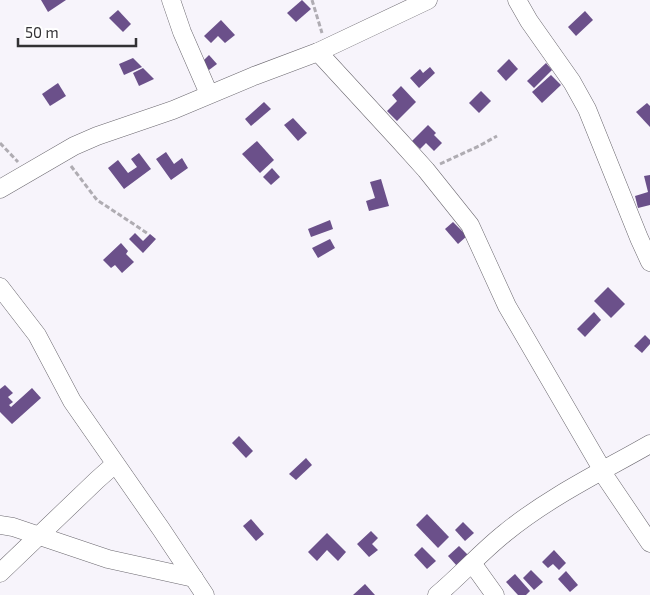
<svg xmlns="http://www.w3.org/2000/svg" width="650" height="595" viewBox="0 0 650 595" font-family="'Exo 2',sans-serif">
<rect width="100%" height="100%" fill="#f7f4fb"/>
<g fill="#6b508a">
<polygon points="41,0 66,0 48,12"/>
<polygon points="302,0 311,9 296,22 287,13"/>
<polygon points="118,10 131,24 123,32 109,18"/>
<polygon points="585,11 593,20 576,36 568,27"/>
<polygon points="221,20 235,35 225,43 218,36 211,43 204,36"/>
<polygon points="209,55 217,64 209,70 202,62"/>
<polygon points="133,58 142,67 124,75 119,64"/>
<polygon points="509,59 518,69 506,81 497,71"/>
<polygon points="546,63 552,70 534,88 527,81"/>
<polygon points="430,67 435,73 419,88 410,78 420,69 423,73"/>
<polygon points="143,68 154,79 139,86 133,73"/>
<polygon points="551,75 561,85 542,103 532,92"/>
<polygon points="58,83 66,96 50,106 42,94"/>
<polygon points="401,86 416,102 397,121 387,111 397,101 392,95"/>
<polygon points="481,91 491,101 479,113 469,103"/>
<polygon points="264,102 271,109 251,126 245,119"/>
<polygon points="647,103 650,106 650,127 636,112"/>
<polygon points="293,118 307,133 298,141 284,125"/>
<polygon points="428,125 436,133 434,135 442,143 434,151 426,143 420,149 412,141"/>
<polygon points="257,141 274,160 260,173 242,154"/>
<polygon points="166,152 174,164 182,158 188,168 171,180 156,159"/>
<polygon points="139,153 151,169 124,189 108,168 118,160 128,173 137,167 131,159"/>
<polygon points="272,168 280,177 271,185 263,177"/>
<polygon points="650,175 650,205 638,208 635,196 648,192 644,176"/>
<polygon points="381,179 389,206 369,211 366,201 375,198 370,182"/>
<polygon points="330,220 333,229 311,237 308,229"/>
<polygon points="453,222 467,236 458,244 445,229"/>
<polygon points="135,233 143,241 150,234 156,239 143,253 129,239"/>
<polygon points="330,239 335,248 318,258 312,248"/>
<polygon points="121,243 128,251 126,254 134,262 122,273 115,265 111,268 103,260"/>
<polygon points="608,287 625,304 611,318 594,301"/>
<polygon points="594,312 601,320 585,337 577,329"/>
<polygon points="645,335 650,340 650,344 642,353 634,346"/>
<polygon points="5,385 13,393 8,397 13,402 9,405 11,407 32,388 41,398 12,424 0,412 0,389"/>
<polygon points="239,436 253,451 246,458 232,443"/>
<polygon points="306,458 312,465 296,480 289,474"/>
<polygon points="427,514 449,537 438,548 416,525"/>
<polygon points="251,519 264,534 256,541 243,526"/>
<polygon points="463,522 474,533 465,541 455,530"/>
<polygon points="371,531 378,538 372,544 378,550 369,557 357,544"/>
<polygon points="327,533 346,552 338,561 327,550 317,561 308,552"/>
<polygon points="459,546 468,555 457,566 448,556"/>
<polygon points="422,547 436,561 427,569 414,555"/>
<polygon points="554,550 566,563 559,570 553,564 548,568 542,562"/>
<polygon points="531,570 543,582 534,590 523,578"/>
<polygon points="566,571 578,585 570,592 558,579"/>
<polygon points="515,574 530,591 526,595 518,595 506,582"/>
<polygon points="365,584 375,595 353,595"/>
</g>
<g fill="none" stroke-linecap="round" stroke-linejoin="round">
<defs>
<g id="minor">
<polyline points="171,0 182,32 209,94"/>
<polyline points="517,0 529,21 572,82 587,109 639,238 650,262"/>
<polyline points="318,52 399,140 426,170 470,225 507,306 603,471"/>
<polyline points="0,189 74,146 97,136 173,110 254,76 318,52 428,0"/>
<polyline points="0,287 37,335 72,401 161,529 205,595"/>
<polyline points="602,472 650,543"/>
<polyline points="0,525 13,527 108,559 194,578"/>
<polyline points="472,563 495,595"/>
<polyline points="0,573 97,480 115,464"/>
<path d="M437 595C461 575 481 552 505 533 549 497 601 472 650 444"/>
</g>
</defs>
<use href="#minor" stroke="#6b686f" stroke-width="19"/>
<g stroke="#afacb2" stroke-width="3" stroke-dasharray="5 2.5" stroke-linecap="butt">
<polyline points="312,0 322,33"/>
<polyline points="0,143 18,162"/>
<polyline points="440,164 479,146 497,136"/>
<polyline points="71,166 97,200 147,233"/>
</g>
<use href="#minor" stroke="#fff" stroke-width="18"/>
</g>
<path d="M18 38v8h118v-8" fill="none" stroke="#323134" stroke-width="2.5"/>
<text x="25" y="38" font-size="15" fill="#323134" stroke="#ffffff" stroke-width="4" paint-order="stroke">50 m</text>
</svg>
